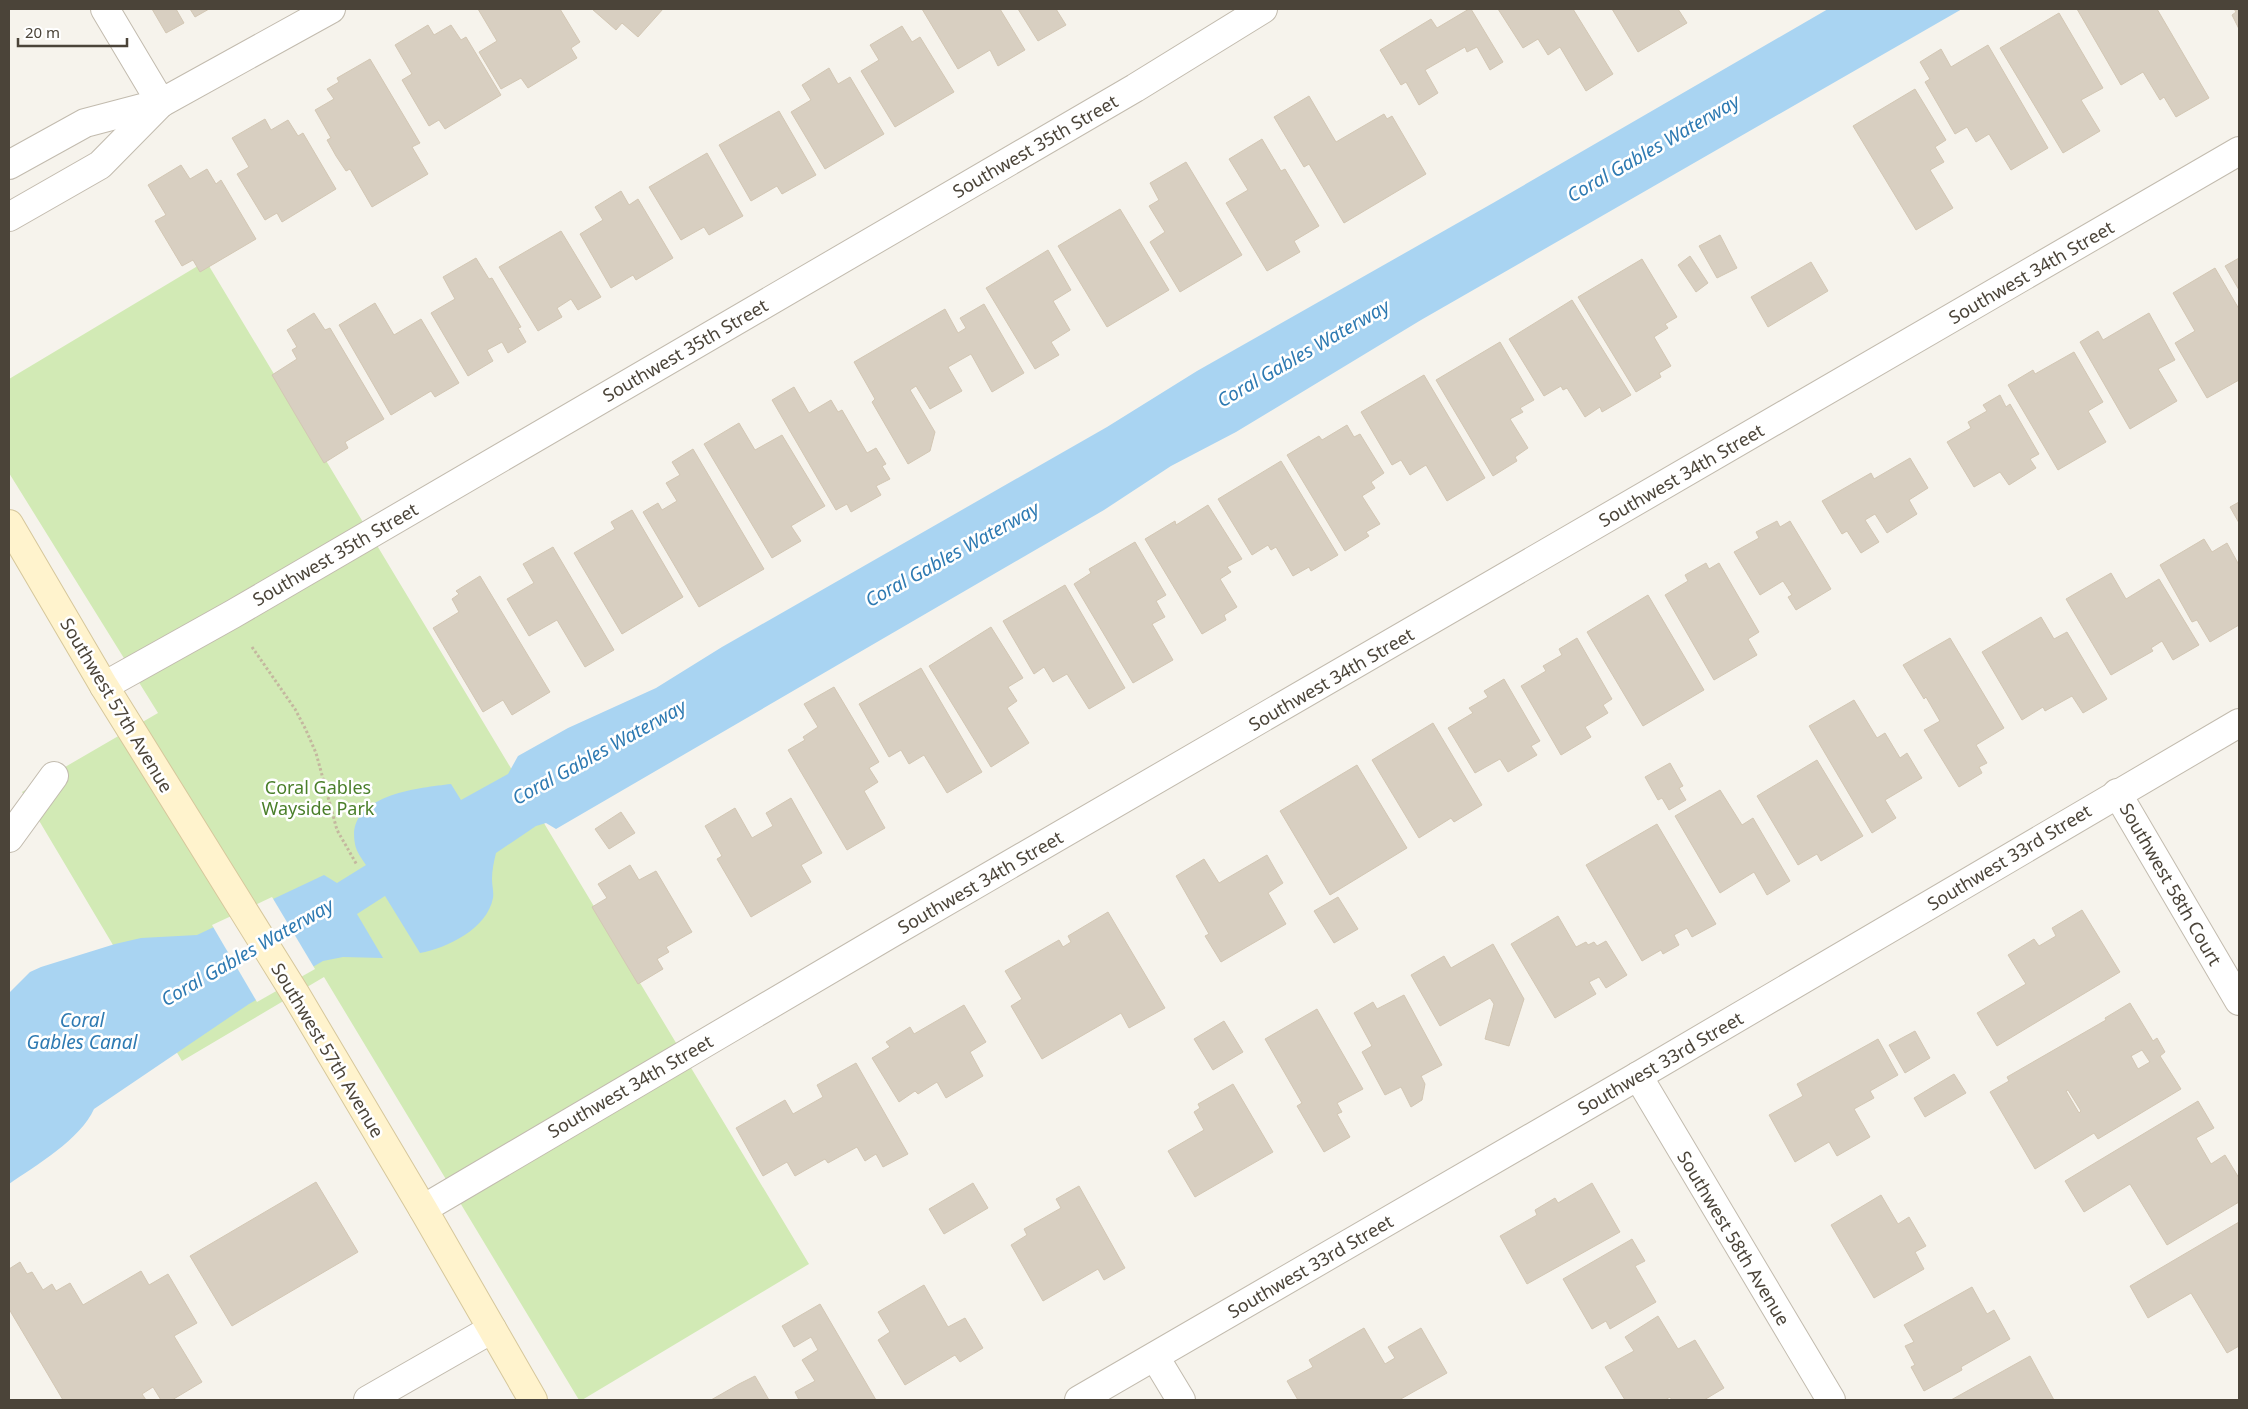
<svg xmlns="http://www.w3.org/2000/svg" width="2248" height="1409" viewBox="0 0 2248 1409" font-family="'Noto Sans',sans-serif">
<rect width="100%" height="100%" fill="#f6f3ec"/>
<polygon fill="#d2eab5" points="206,261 809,1264 582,1400 579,1400 324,977 182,1061 22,792 158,713 9,473 9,379"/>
<path fill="#a9d4f2" d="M1828 9H1962L1421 320 1236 432 1171 466 1104 510 556 829 546 823 536 826 496 853C494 861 492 870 492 879 492 886 494 892 493 898 487 929 447 948 420 953L385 896 357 914 383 958 343 957 323 961 249 1004 94 1109C81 1139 35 1166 9 1184V993L30 972 41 967 115 944 141 938 197 935 324 875 337 883 366 865C362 859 356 851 355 844 345 795 418 788 451 784L461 800 508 774 518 756 568 728 656 688 722 647 1107 427 1197 371 1493 203Z"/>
<polygon fill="#f6f3ec" points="272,897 315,969 257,1002 212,925"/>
<g fill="#d8cfc1" stroke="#d3c7b4" fill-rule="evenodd">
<polygon points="152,9 176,9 184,23 166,33"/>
<polygon points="190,9 209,9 195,17"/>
<polygon points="478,9 560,9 580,42 571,48 577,58 528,88 521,78 501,89 479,52 497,41"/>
<polygon points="592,9 663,9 638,37 622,23 616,30"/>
<polygon points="922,9 1000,9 1025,50 998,66 990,50 958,69"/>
<polygon points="1018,9 1056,9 1066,25 1038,41"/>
<polygon points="1469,9 1471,9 1503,62 1490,70 1477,47 1467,52 1465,47 1425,70 1438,93 1419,105 1406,82 1401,85 1380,50 1431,19 1437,28"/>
<polygon points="1498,9 1573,9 1613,74 1586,91 1560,47 1548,55 1538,39 1523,48"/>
<polygon points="1612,9 1678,9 1687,23 1638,52"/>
<polygon points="2077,9 2157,9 2209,98 2176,117 2164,97 2160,100 2143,72 2121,85"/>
<polygon points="2234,9 2239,9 2239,29 2232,15 2236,12"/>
<polygon points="2059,13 2103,88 2081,100 2100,131 2063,153 2000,48"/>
<polygon points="428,25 434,35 451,25 461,40 466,37 501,95 445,129 439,120 429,126 402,80 412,74 395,45"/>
<polygon points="902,26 912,42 920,37 954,92 895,127 861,71 879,60 870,45"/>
<polygon points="1988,45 2048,148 2011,170 1989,134 1976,142 1967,127 1955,134 1925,82 1930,79 1920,62 1941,49 1951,67"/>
<polygon points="370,59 420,143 412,147 428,174 372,207 350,169 346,171 336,156 327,140 331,138 315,110 334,99 327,89 339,82 337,78"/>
<polygon points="829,68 838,84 850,77 884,134 825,169 791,112 811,100 802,85"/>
<polygon points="1915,89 1946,140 1935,147 1944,162 1930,170 1953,208 1916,230 1853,126"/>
<polygon points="1309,96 1336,142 1384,114 1387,119 1392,116 1426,174 1344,223 1309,164 1304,167 1274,117"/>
<polygon points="779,111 816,175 782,194 777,186 751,201 719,145"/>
<polygon points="265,119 271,130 288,120 298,136 303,133 336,189 282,222 277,213 265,220 237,174 249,167 232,138"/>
<polygon points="1262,139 1281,171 1285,169 1319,226 1294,241 1300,252 1267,271 1226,203 1248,190 1229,159"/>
<polygon points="707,153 743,216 709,235 704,227 681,240 649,187"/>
<polygon points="1186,162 1242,255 1180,292 1150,242 1165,232 1149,206 1159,200 1150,183"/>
<polygon points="181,165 190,179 207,169 216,184 221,180 256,239 200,272 193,260 182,266 155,221 166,215 148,185"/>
<polygon points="621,191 629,205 638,199 673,258 636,280 633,275 611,288 580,234 603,220 595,207"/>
<polygon points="1120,209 1169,290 1107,327 1058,246"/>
<polygon points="561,231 601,297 578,310 571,299 557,308 562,317 538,331 499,267"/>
<polygon points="1720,235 1737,268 1717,278 1699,246"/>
<polygon points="1048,250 1071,290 1053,301 1070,330 1051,342 1059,355 1035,369 986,288"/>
<polygon points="1690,256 1708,283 1696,292 1678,265"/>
<polygon points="476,258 489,279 492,278 521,327 518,328 526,342 508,353 502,342 487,350 493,361 468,376 431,313 455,299 443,277"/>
<polygon points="2239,258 2239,290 2225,266"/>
<polygon points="1642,259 1677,317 1665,324 1668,328 1654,337 1671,366 1659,373 1661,377 1636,392 1578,297"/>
<polygon points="1811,262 1828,291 1768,327 1751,297"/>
<polygon points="2215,268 2239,309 2239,380 2207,398 2175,343 2195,331 2173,293"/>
<polygon points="1572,300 1631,395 1602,412 1600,407 1585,417 1567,388 1563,390 1561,386 1544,396 1509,339"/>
<polygon points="375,303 394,335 421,319 459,383 435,397 431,391 391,415 339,325"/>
<polygon points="984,304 1024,373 992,392 971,354 948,367 962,391 930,409 916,386 910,390 935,432 930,451 908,464 872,402 875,399 854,362 945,309 958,333 966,328 960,318"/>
<polygon points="314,313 325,330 330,328 384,419 345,442 348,448 324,463 272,375 297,359 292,350 297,347 287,330"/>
<polygon points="2149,313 2175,360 2158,369 2177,401 2130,429 2080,342 2098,331 2103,340"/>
<polygon points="1500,342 1534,400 1520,408 1523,412 1510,419 1528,448 1515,457 1517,461 1493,476 1436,380"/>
<polygon points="2074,352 2103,402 2088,411 2106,442 2058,470 2008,385 2033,370 2035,374"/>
<polygon points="1424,375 1485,478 1447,501 1426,465 1410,475 1401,460 1392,465 1361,412"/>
<polygon points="794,387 809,413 831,400 838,412 842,410 867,453 876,448 886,464 882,466 890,479 876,486 881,495 851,512 847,504 836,510 772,400"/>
<polygon points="2000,395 2006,407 2010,404 2039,454 2030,459 2036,468 2009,485 2000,472 1974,487 1947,442 1971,428 1968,422 1987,411 1983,405"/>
<polygon points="739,423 755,450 782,435 825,506 791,526 801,541 772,558 704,444"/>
<polygon points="1347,425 1354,437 1360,434 1384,473 1371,482 1375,488 1362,496 1380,524 1366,532 1369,536 1345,551 1287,455 1319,436 1322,440"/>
<polygon points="693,449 764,569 699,607 643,512 658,503 662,510 677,501 666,483 680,475 672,462"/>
<polygon points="1910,458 1928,488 1909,500 1917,514 1887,533 1875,514 1865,520 1879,542 1861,553 1847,531 1842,534 1822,501 1871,473 1874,479"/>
<polygon points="1281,461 1338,555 1311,571 1309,567 1293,576 1276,547 1271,550 1268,545 1252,555 1218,499"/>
<polygon points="2239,502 2239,523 2230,507"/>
<polygon points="1208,505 1242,559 1227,567 1231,572 1220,579 1237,607 1224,615 1226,620 1202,634 1145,539 1175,521 1176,525"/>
<polygon points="632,510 683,597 622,634 574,553 615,529 611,522"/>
<polygon points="1777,521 1780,527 1790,521 1831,589 1796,610 1788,597 1792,595 1783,581 1760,595 1734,552 1759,538 1756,532"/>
<polygon points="2204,539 2212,552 2227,543 2239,565 2239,625 2210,642 2197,620 2192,622 2160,565"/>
<polygon points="1135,542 1166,595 1156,601 1165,617 1152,624 1173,660 1133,683 1074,584 1091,573 1089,569"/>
<polygon points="553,547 614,650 585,667 557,620 529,636 507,599 534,583 523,564"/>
<polygon points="1706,563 1709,569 1719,563 1759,632 1748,639 1757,655 1714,680 1665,595 1688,581 1685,575"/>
<polygon points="2111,573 2126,599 2159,579 2199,645 2173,660 2162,641 2151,648 2153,651 2111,675 2066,599"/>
<polygon points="480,576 550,692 512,715 503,700 483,712 433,628 459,612 452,599 459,594 456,591"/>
<polygon points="1065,585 1125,688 1089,709 1067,674 1053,682 1044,667 1034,674 1003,621"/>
<polygon points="1648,595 1704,690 1643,726 1587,632"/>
<polygon points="2041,617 2054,639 2067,632 2107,699 2083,713 2072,696 2045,711 2043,707 2022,720 1982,652"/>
<polygon points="991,627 1023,678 1008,687 1017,701 1007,708 1029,743 991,767 929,666"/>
<polygon points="1577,638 1612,699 1603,705 1608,713 1585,727 1591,737 1561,755 1521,686 1546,671 1543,666 1562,655 1559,649"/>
<polygon points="1950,638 2004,728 1976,745 1987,763 1979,767 1982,773 1959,787 1924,730 1940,721 1926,697 1924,699 1903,665"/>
<polygon points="921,668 982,772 947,793 924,755 909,764 901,750 889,757 859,704"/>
<polygon points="1504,679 1540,741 1531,746 1537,755 1508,772 1500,759 1475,773 1448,728 1473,713 1469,708 1488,697 1484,691"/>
<polygon points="834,687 879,762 869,768 878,782 864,791 885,828 847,850 788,750 805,740 803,737 818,727 804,704"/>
<polygon points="1854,700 1877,738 1885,733 1900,758 1907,753 1922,778 1885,800 1896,818 1872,833 1809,726"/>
<polygon points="1433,723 1482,805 1454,822 1451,818 1419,838 1372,760"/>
<polygon points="1817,760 1863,836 1821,861 1817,854 1798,865 1757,796"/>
<polygon points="1670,763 1683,786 1679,788 1686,800 1669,810 1662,798 1658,800 1645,777"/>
<polygon points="1357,765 1407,848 1330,895 1280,811"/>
<polygon points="1720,790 1742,825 1753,818 1790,881 1767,895 1754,872 1720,893 1675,816"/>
<polygon points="791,798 822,853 801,865 811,882 751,917 717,859 722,856 705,826 735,808 752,838 773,826 766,813"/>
<polygon points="621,812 635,833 609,849 595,829"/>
<polygon points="1657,824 1716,924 1692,937 1687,928 1674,935 1679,945 1663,954 1661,950 1642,961 1586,865"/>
<polygon points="1267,855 1283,883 1268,893 1286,924 1221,962 1205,936 1209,934 1176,876 1204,859 1219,883"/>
<polygon points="630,865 639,880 656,871 692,932 666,947 669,952 657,959 663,969 638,984 592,907 607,898 598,884"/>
<polygon points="1338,897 1358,929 1334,943 1314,911"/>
<polygon points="2082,910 2120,972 1997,1046 1977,1013 2026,984 2008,955 2034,939 2039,946 2056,936 2052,928"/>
<polygon points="1108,912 1165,1008 1129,1028 1121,1013 1042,1059 1011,1006 1022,999 1005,971 1059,940 1063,947 1071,942 1068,936"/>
<polygon points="1558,916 1576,947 1586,942 1588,945 1594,942 1597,946 1606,941 1627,975 1606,988 1599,977 1589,982 1596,994 1555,1018 1511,944"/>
<polygon points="1493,944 1524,999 1509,1046 1485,1039 1494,1004 1490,998 1440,1026 1411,975 1444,956 1451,968"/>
<polygon points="1404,995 1442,1065 1421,1076 1425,1084 1422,1100 1411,1107 1401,1087 1385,1095 1362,1052 1372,1046 1354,1013 1373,1002 1377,1009"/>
<path d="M2130 1003 2153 1041 2157 1038 2165 1052 2160 1056 2181 1089 2098 1139 2094 1133 2035 1169 1990 1092 2009 1081 2007 1077 2106 1020 2105 1018ZM2142 1050 2150 1062 2138 1069 2131 1056ZM2068 1090 2081 1111 2079 1113 2066 1091Z"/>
<polygon points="964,1005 986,1042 970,1052 983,1076 946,1098 937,1082 918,1094 915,1091 899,1102 872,1058 890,1047 886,1042 910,1027 914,1034"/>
<polygon points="1317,1009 1363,1089 1337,1103 1342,1112 1337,1114 1350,1137 1324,1152 1297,1106 1302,1103 1265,1039"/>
<polygon points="1224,1021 1243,1052 1213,1070 1194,1039"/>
<polygon points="1915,1031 1930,1058 1905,1073 1889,1045"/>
<polygon points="1878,1039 1898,1075 1870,1091 1874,1098 1854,1109 1870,1137 1837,1156 1829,1142 1795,1162 1769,1115 1803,1096 1797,1084"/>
<polygon points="856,1063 908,1154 883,1167 876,1154 865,1161 857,1147 828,1163 825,1159 795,1176 787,1162 763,1176 736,1128 785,1100 793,1114 823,1097 817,1085"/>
<polygon points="1954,1074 1966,1093 1925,1117 1914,1098"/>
<polygon points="1233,1084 1273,1152 1195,1197 1168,1151 1204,1130 1194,1112 1200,1108 1198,1104"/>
<polygon points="2198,1101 2214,1128 2196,1138 2211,1164 2225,1155 2239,1178 2239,1202 2167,1245 2130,1184 2084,1212 2065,1181"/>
<polygon points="316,1182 358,1252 232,1326 190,1256"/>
<polygon points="973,1183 988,1208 944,1234 929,1209"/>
<polygon points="1592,1183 1620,1232 1527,1284 1500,1236 1537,1215 1535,1210 1555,1198 1558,1203"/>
<polygon points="1079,1186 1125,1268 1104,1280 1098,1269 1043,1301 1011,1245 1027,1235 1024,1229 1061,1208 1056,1199"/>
<polygon points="1881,1195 1898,1224 1909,1217 1926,1246 1915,1252 1924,1269 1874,1298 1831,1225"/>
<polygon points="2239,1222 2239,1346 2227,1353 2191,1293 2148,1318 2130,1286"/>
<polygon points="1632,1239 1645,1261 1635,1266 1656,1302 1610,1329 1606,1321 1592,1329 1563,1279"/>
<polygon points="20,1262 27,1274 32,1272 43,1290 52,1284 56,1291 70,1283 83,1305 141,1271 149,1285 168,1274 197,1323 174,1336 202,1382 172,1400 161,1400 153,1387 142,1394 146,1400 63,1400 9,1309 9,1269"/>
<polygon points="924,1285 948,1327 965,1318 983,1348 960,1362 955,1355 905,1385 878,1340 890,1332 878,1312"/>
<polygon points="1972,1287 1987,1314 1994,1310 2010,1339 1961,1367 1962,1370 1924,1391 1911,1367 1915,1365 1905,1346 1914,1342 1904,1325"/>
<polygon points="820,1304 876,1400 799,1400 795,1392 815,1381 802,1360 818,1350 811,1337 794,1347 782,1326"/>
<polygon points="1658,1316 1678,1349 1695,1340 1724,1388 1704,1400 1672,1400 1670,1397 1665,1400 1625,1400 1605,1367 1634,1351 1625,1337"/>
<polygon points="1364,1328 1385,1364 1395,1358 1388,1347 1421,1328 1447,1373 1399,1400 1298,1400 1287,1381 1313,1367 1309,1360"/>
<polygon points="2030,1356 2054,1400 1951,1400"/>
<polygon points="755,1376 769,1400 711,1400 739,1384"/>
</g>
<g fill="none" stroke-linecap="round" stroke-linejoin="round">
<defs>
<g id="street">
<polyline points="105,9 161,103 331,9"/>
<polyline points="9,165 85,123 161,103"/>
<polyline points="9,217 100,165 161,103"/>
<polyline points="104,686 233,614 1135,88 1263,9"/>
<polyline points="2117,793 2239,1001"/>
<polyline points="9,838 54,776"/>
<polyline points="1638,1076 1831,1400"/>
<polyline points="423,1209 890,934 2239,151"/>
<polyline points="1155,1357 1181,1400"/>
<polyline points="368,1400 492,1329"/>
<polyline points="1079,1400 1638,1076 2239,723"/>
</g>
<polyline id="secondary" points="9,524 104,686 296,995 423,1209 533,1400"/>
</defs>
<use href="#street" stroke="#c2bbae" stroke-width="30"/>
<use href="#secondary" stroke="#d6c79b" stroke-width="30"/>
<polyline stroke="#c4b79f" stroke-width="3" stroke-dasharray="2.5 2.5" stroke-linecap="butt" points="252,647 295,709 306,730 316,753 337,830 357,865"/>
<use href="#street" stroke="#fff" stroke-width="28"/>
<use href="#secondary" stroke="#fff3cd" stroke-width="28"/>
</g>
<g text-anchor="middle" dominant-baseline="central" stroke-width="5" stroke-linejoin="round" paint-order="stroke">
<g font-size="18" fill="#4b4439" stroke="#fff">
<text transform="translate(1035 146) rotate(-30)">Southwest 35th Street</text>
<text transform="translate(2031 272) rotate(-30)">Southwest 34th Street</text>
<text transform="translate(685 350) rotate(-30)">Southwest 35th Street</text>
<text transform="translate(1681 475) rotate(-30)">Southwest 34th Street</text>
<text transform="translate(335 554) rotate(-30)">Southwest 35th Street</text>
<text transform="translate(1331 679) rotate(-30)">Southwest 34th Street</text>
<text transform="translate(117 705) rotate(59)">Southwest 57th Avenue</text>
<text transform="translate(2009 857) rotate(-31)">Southwest 33rd Street</text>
<text transform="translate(980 882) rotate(-30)">Southwest 34th Street</text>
<text transform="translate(2171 884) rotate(60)">Southwest 58th Court</text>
<text transform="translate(328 1050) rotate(59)">Southwest 57th Avenue</text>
<text transform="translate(1660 1063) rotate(-30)">Southwest 33rd Street</text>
<text transform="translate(630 1086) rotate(-30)">Southwest 34th Street</text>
<text transform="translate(1734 1238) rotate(59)">Southwest 58th Avenue</text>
<text transform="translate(1310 1266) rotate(-30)">Southwest 33rd Street</text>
</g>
<g font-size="18" fill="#4a7f2a" stroke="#fff">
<text x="318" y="787">Coral Gables<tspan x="318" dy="21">Wayside Park</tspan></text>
</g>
<g font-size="19" font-style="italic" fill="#2e7ab2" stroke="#fff">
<text transform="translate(1653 148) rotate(-30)">Coral Gables Waterway</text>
<text transform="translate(1303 353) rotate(-30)">Coral Gables Waterway</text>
<text transform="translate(952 554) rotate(-29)">Coral Gables Waterway</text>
<text transform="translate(599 752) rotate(-29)">Coral Gables Waterway</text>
<text transform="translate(247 952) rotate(-30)">Coral Gables Waterway</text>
<text x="82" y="1020">Coral<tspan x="82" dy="22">Gables Canal</tspan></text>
</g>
</g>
<rect width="2248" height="1409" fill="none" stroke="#4b4439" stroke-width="20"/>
<path d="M18 38v8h109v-8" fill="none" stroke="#4b4439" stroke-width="2.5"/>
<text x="25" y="38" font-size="15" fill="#4b4439" stroke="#ffffff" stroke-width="4" paint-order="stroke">20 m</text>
</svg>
